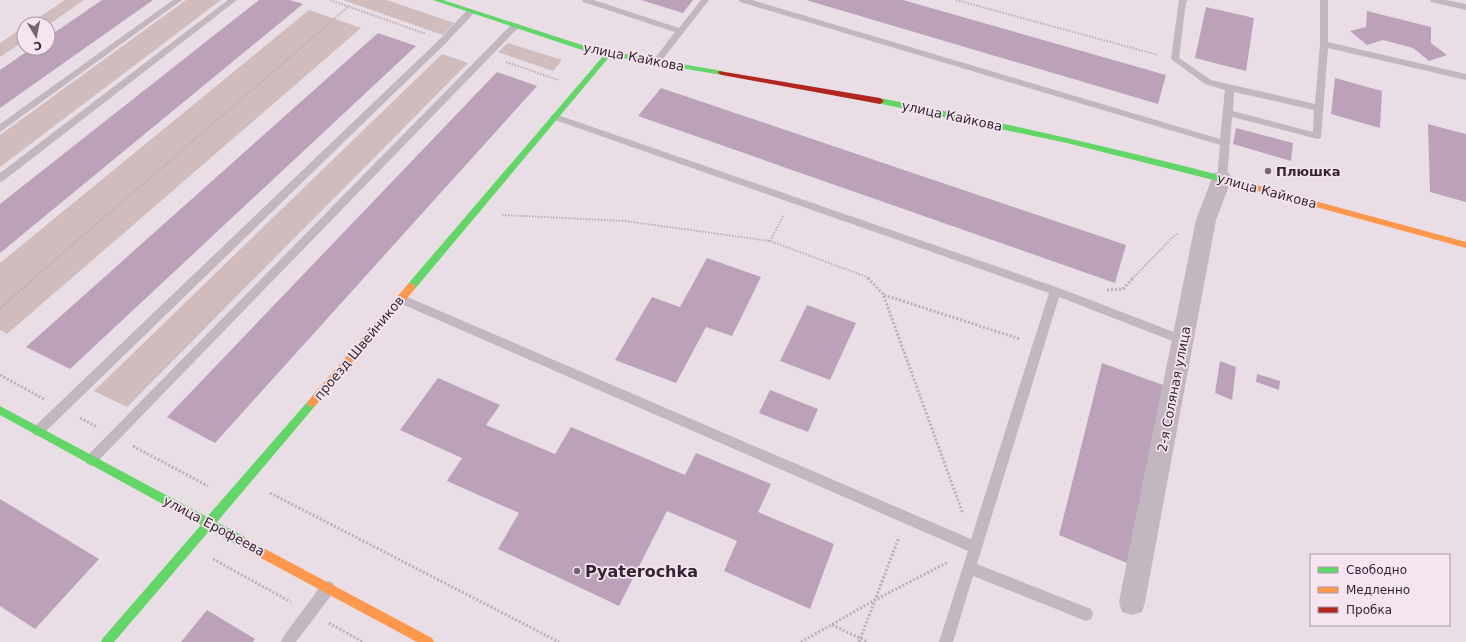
<svg xmlns="http://www.w3.org/2000/svg" width="1466" height="642" viewBox="0 0 1466 642" font-family="'DejaVu Sans',sans-serif">
<rect width="100%" height="100%" fill="#e9dee6"/>
<g fill="#d0bbbd">
<polygon points="65,0 84,0 48,25 29,24"/>
<polygon points="186,0 221,0 0,167 0,135"/>
<polygon points="343,0 387,0 454,23 443,35"/>
<polygon points="309,10 361,28 7,334 0,330 0,263"/>
<polygon points="24,27 24,41 0,57 0,43"/>
<polygon points="508,43 562,60 553,71 498,52"/>
<polygon points="442,54 468,63 127,407 94,391"/>
</g>
<g fill="#bba2b9">
<polygon points="102,0 153,0 0,108 0,70 32,48 48,48 48,37"/>
<polygon points="259,0 290,0 303,4 0,253 0,204"/>
<polygon points="641,0 693,0 683,13"/>
<polygon points="806,0 903,0 1166,75 1158,104"/>
<polygon points="1206,7 1254,18 1246,71 1195,58"/>
<polygon points="1367,11 1431,27 1431,43 1447,55 1429,61 1413,48 1383,40 1367,45 1350,31 1366,27"/>
<polygon points="378,33 416,46 70,369 26,347"/>
<polygon points="497,72 537,86 215,443 167,417"/>
<polygon points="1335,78 1382,91 1380,128 1331,114"/>
<polygon points="661,88 1126,245 1115,283 638,116"/>
<polygon points="1428,124 1466,134 1466,202 1430,192"/>
<polygon points="1236,128 1293,143 1291,161 1233,144"/>
<polygon points="707,258 761,277 732,336 706,327 676,383 615,360 652,297 680,307"/>
<polygon points="807,305 856,323 830,380 780,361"/>
<polygon points="1220,361 1236,367 1232,400 1215,393"/>
<polygon points="1102,363 1163,385 1127,563 1059,535"/>
<polygon points="1257,374 1280,381 1279,390 1256,382"/>
<polygon points="438,378 500,405 486,425 555,454 571,427 685,475 696,453 771,484 758,512 834,544 810,609 724,571 737,541 667,511 619,606 498,549 519,513 447,481 462,458 400,430"/>
<polygon points="770,390 818,409 808,432 759,413"/>
<polygon points="0,499 99,559 35,629 0,606"/>
<polygon points="207,610 255,639 253,642 181,642"/>
</g>
<g fill="none" stroke-linecap="round" stroke-linejoin="round">
<g stroke="#bab0b8" stroke-width="2" stroke-dasharray="1.5 1.5" stroke-linecap="butt">
<polyline points="330,0 426,34"/>
<polyline points="956,0 1158,55"/>
<polyline points="506,62 558,80"/>
<polyline points="502,215 625,221 770,241"/>
<polyline points="783,216 770,241 867,277 869,279"/>
<polyline points="33,279 349,6"/>
<polyline points="1132,279 1174,236 1179,233"/>
</g>
<g stroke="#bab0b8" stroke-width="3" stroke-dasharray="2 2" stroke-linecap="butt">
<polyline points="868,278 883,294 963,514"/>
<polyline points="1107,290 1123,289 1133,278"/>
<polyline points="884,295 1020,339"/>
<polyline points="0,308 34,278"/>
<polyline points="0,375 44,399"/>
<polyline points="80,418 97,427"/>
<polyline points="133,446 208,486"/>
<polyline points="270,493 559,642"/>
<polyline points="213,559 291,602"/>
<polyline points="329,623 363,642"/>
<polyline points="832,625 868,642"/>
<polyline points="801,642 875,600 948,562"/>
<polyline points="859,642 899,537"/>
</g>
<g fill="#c2b7bf" fill-rule="evenodd">
<polygon points="173,0 182,0 0,132 0,124"/>
<polygon points="228,0 237,0 3,181 0,182 0,173"/>
<polygon points="582,0 594,0 679,28 701,0 709,0 659,64 656,65 652,62 675,32 583,2"/>
<path d="M739 0H752L1220 139 1225 90 1205 84 1171 59 1179 0H1188L1186 2 1179 58 1211 80 1315 104 1320 44V0H1328V42L1466 74V80L1328 48 1321 138 1318 139 1232 117 1227 178 1225 181H1219L1217 178 1220 145 740 2ZM1234 92 1314 110 1313 132 1233 111Z"/>
<polygon points="1430,0 1446,0 1466,4 1466,10 1431,2"/>
<polygon points="470,9 473,10 474,12 473,14 447,42 42,435 38,436 34,435 32,431 34,427 441,38 467,10"/>
<polygon points="515,23 519,26 518,28 95,464 91,466 87,464 85,460 87,456 512,24"/>
<polygon points="555,114 1059,288 1187,337 1189,340 1187,343 1183,345 1059,297 977,564 1091,609 1093,614 1091,619 1086,621 973,576 953,642 939,642 968,551 397,302 396,299 397,296 401,295 405,296 971,539 1049,293 552,119 550,117 552,115"/>
<polygon points="328,581 333,583 335,588 333,593 296,642 281,642 283,637 323,583"/>
</g>
<polygon fill="#c2b7bf" fill-rule="evenodd" points="1222,171 1229,173 1232,178 1216,220 1145,602 1142,612 1132,615 1122,612 1119,602 1196,220 1212,178 1215,173"/>
<g fill="#63d668" fill-rule="evenodd">
<polygon points="433,0 443,0 591,48 722,71 726,73 722,75 610,56 414,290 408,290 407,287 408,284 604,55 588,52"/>
<path d="M880 98C1005 123 1130 151 1253 184L1257 187 1253 190 1067 143 877 103V99Z"/>
<polygon points="312,399 315,400 317,403 315,406 217,522 245,537 246,541 245,545 241,546 237,545 210,530 114,642 101,642 103,638 201,525 0,415 0,406 207,517 309,400"/>
</g>
<g fill="#ff974d" fill-rule="evenodd">
<polygon points="1253,184 1466,242 1466,248 1250,189 1249,187 1250,185"/>
<polygon points="411,283 414,284 415,287 414,290 315,406 312,407 309,406 307,403 309,400 408,284"/>
<polygon points="241,536 432,638 434,642 417,642 237,545 236,541 237,537"/>
</g>
<polygon fill="#b3261e" fill-rule="evenodd" points="719,71 880,98 884,101 880,104 722,75 718,73"/>
</g>
<g fill="#726770" stroke="#f6e5f1" stroke-width="1.5">
<circle cx="1268" cy="171" r="4"/>
<circle cx="577" cy="571" r="4"/>
</g>
<g text-anchor="middle" dominant-baseline="central" stroke-width="3.5" stroke-linejoin="round" paint-order="stroke">
<g font-size="13" fill="#322731" stroke="#f6e5f1">
<text transform="translate(634 57) rotate(11)">улица Кайкова</text>
<text transform="translate(952 116) rotate(12)">улица Кайкова</text>
<text transform="translate(1267 191) rotate(15)">улица Кайкова</text>
<text transform="translate(359 348) rotate(-50)">проезд Швейников</text>
<text transform="translate(1174 389) rotate(-79)">2-я Соляная улица</text>
<text transform="translate(214 526) rotate(28)">улица Ерофеева</text>
</g>
<g font-size="13" font-weight="bold" fill="#322731" stroke="#f6e5f1" text-anchor="start">
<text x="1276" y="171">Плюшка</text>
</g>
<g font-size="16" font-weight="bold" fill="#322731" stroke="#f6e5f1" text-anchor="start">
<text x="585" y="571">Pyaterochka</text>
</g>
</g>
<rect x="1310" y="554" width="140" height="72" fill="#f6e5f1" stroke="#a899a4"/>
<rect x="1318" y="567" width="20" height="6" fill="#63d668" stroke="#a899a4"/>
<text x="1346" y="574" font-size="12" fill="#322731">Свободно</text>
<rect x="1318" y="587" width="20" height="6" fill="#ff974d" stroke="#a899a4"/>
<text x="1346" y="594" font-size="12" fill="#322731">Медленно</text>
<rect x="1318" y="607" width="20" height="6" fill="#b3261e" stroke="#a899a4"/>
<text x="1346" y="614" font-size="12" fill="#322731">Пробка</text>
<g transform="translate(36 36) rotate(170)"><circle r="19" fill="#f6e5f1" stroke="#a899a4"/>
<path d="M0-3L7 15L0 10L-7 15Z" fill="#726770"/>
<text y="-6" font-size="11" font-weight="bold" text-anchor="middle" fill="#322731">С</text>
</g>
</svg>
